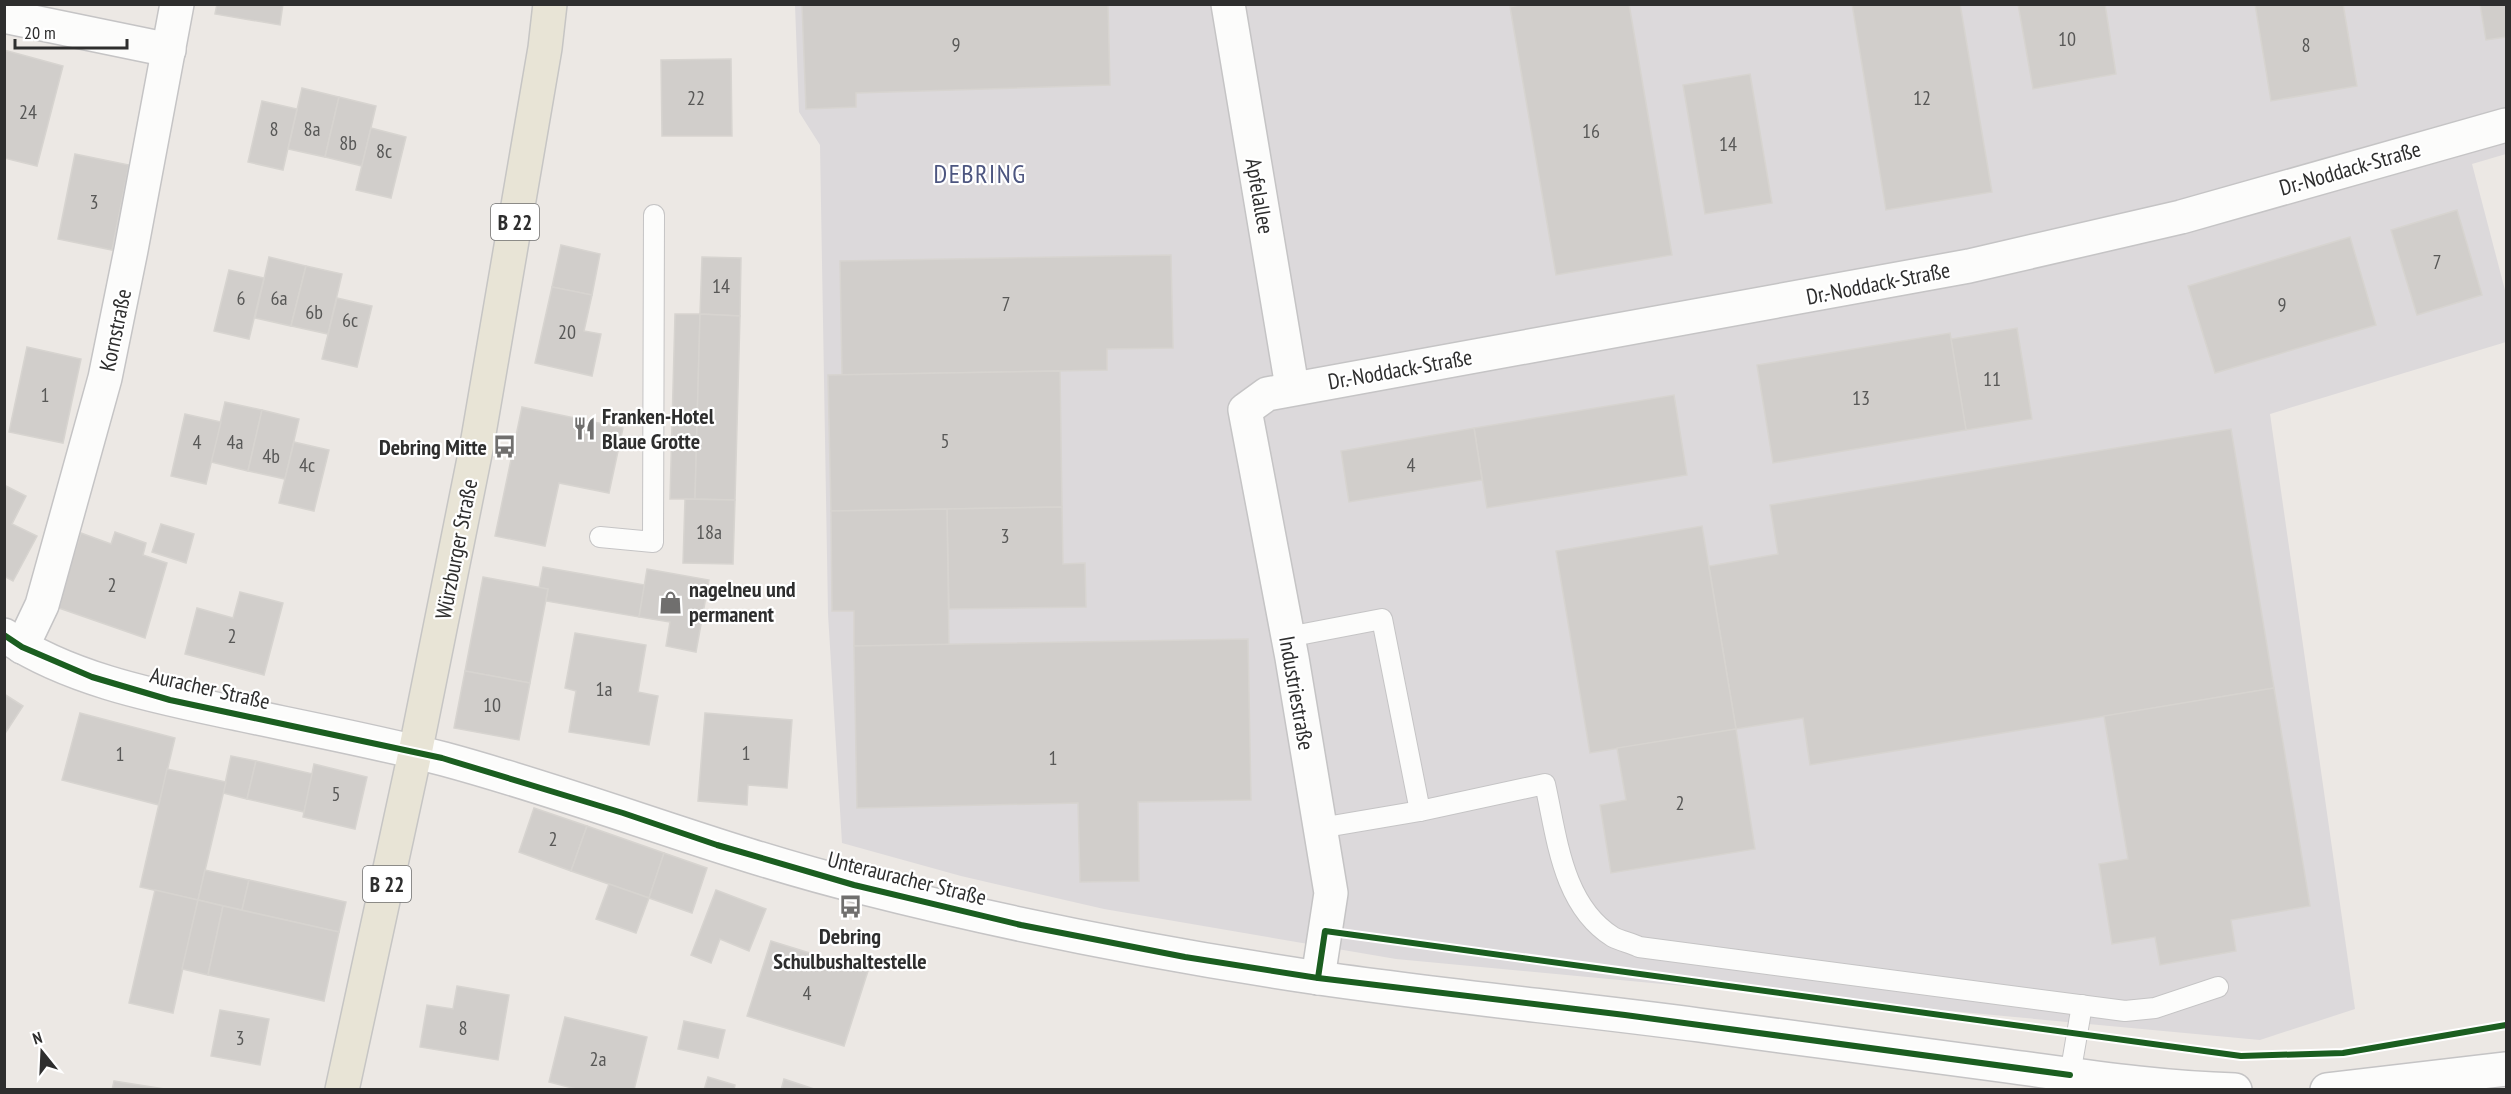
<svg xmlns="http://www.w3.org/2000/svg" width="2511" height="1094" viewBox="0 0 2511 1094" font-family="'PT Sans Narrow',sans-serif">
<rect width="100%" height="100%" fill="#ece8e4"/>
<polygon fill="#dcd9db" points="795,5 2506,5 2506,154 2472,164 2506,294 2506,342 2270,414 2355,1009 2260,1040 1396,959 1104,909 961,876 842,843 828,614 820,145 799,112"/>
<g fill="#d1cecb" stroke="#d7d4d0" stroke-width="1.5">
<polygon points="217,4 283,4 280,25 215,14"/>
<polygon points="802,4 1108,4 1110,85 856,93 856,107 806,109"/>
<polygon points="1523,4 1629,4 1672,255 1556,275 1510,7"/>
<polygon points="1852,4 1960,4 1992,192 1886,210"/>
<polygon points="2018,4 2105,4 2116,74 2033,89"/>
<polygon points="2255,4 2343,4 2357,86 2271,101"/>
<polygon points="2480,4 2506,4 2506,37 2486,40"/>
<polygon points="4,50 63,66 37,166 4,158"/>
<polygon points="731,59 732,136 662,136 661,60"/>
<polygon points="1750,74 1772,203 1705,214 1683,85"/>
<polygon points="302,88 339,97 325,157 288,149"/>
<polygon points="339,97 376,106 362,166 325,157"/>
<polygon points="262,101 297,109 283,170 248,162"/>
<polygon points="371,128 406,137 391,198 356,190"/>
<polygon points="75,154 129,165 112,250 58,239"/>
<polygon points="2457,210 2482,295 2417,315 2391,230"/>
<polygon points="2350,237 2376,325 2215,373 2188,286"/>
<polygon points="561,245 600,254 592,295 552,287"/>
<polygon points="1171,255 1173,348 1107,349 1107,370 842,375 840,261"/>
<polygon points="269,257 306,266 291,326 255,318"/>
<polygon points="702,257 741,258 740,316 700,314"/>
<polygon points="306,266 342,274 328,334 291,326"/>
<polygon points="229,270 264,278 249,339 214,331"/>
<polygon points="552,287 592,295 584,331 601,334 592,376 535,363"/>
<polygon points="337,298 372,306 357,367 322,359"/>
<polygon points="675,314 700,314 695,499 670,499"/>
<polygon points="700,314 740,316 735,500 695,499"/>
<polygon points="2017,328 2032,419 1966,430 1951,339"/>
<polygon points="1950,333 1966,430 1773,463 1757,365"/>
<polygon points="27,347 81,359 63,443 9,432"/>
<polygon points="1060,371 1062,507 831,511 828,375"/>
<polygon points="1674,395 1687,475 1487,508 1474,428"/>
<polygon points="225,402 262,410 248,471 211,462"/>
<polygon points="522,407 623,428 609,493 559,483 545,546 495,536"/>
<polygon points="262,410 299,419 285,479 248,471"/>
<polygon points="185,414 221,422 206,484 171,476"/>
<polygon points="1474,428 1482,480 1349,502 1341,451"/>
<polygon points="2231,429 2274,688 1810,765 1803,718 1736,729 1709,566 1778,554 1770,505"/>
<polygon points="294,442 329,450 314,511 279,503"/>
<polygon points="4,485 26,496 12,524 37,536 13,581 4,576"/>
<polygon points="685,499 735,500 733,564 683,563"/>
<polygon points="1062,507 1063,564 1085,563 1086,607 949,609 947,509"/>
<polygon points="947,509 949,645 854,646 854,611 832,611 831,511"/>
<polygon points="161,524 194,534 186,563 152,552"/>
<polygon points="1702,526 1736,729 1590,753 1556,551"/>
<polygon points="115,532 146,543 143,555 167,563 145,638 56,607 81,533 111,544"/>
<polygon points="543,567 645,585 639,617 546,601 548,589 539,588"/>
<polygon points="647,569 709,580 696,652 666,646 670,622 639,617"/>
<polygon points="483,577 548,589 530,683 465,671"/>
<polygon points="240,592 283,603 264,675 185,654 197,608 233,618"/>
<polygon points="575,633 646,645 638,692 658,696 649,745 569,732 576,691 565,688"/>
<polygon points="1248,639 1251,800 1138,802 1139,881 1080,882 1078,803 857,808 854,646"/>
<polygon points="465,671 530,683 519,740 454,728"/>
<polygon points="2274,688 2310,906 2231,920 2236,951 2160,965 2155,937 2112,944 2099,864 2128,859 2104,716"/>
<polygon points="4,694 23,706 4,735"/>
<polygon points="80,713 175,738 159,805 62,780"/>
<polygon points="705,713 792,720 787,788 748,785 747,805 698,801"/>
<polygon points="1736,729 1755,849 1611,873 1600,805 1626,800 1617,748"/>
<polygon points="231,756 256,761 247,799 223,793"/>
<polygon points="256,761 313,774 304,812 247,799"/>
<polygon points="314,764 367,777 355,829 303,817"/>
<polygon points="167,769 226,782 198,900 140,887"/>
<polygon points="534,808 587,826 571,871 519,852"/>
<polygon points="587,826 664,853 649,898 571,871"/>
<polygon points="664,853 707,868 692,913 649,898"/>
<polygon points="205,870 249,880 242,910 198,900"/>
<polygon points="249,880 346,902 339,932 242,910"/>
<polygon points="609,884 649,898 636,933 596,919"/>
<polygon points="155,890 198,900 173,1013 129,1003"/>
<polygon points="716,890 766,909 749,951 720,939 711,963 691,955"/>
<polygon points="198,900 223,906 208,975 182,969"/>
<polygon points="223,906 339,932 324,1001 208,975"/>
<polygon points="771,941 868,971 844,1046 747,1016"/>
<polygon points="457,986 509,995 498,1060 420,1047 427,1005 453,1009"/>
<polygon points="220,1010 269,1019 260,1065 211,1056"/>
<polygon points="565,1017 647,1037 634,1090 580,1090 549,1082"/>
<polygon points="684,1021 725,1030 718,1058 678,1049"/>
<polygon points="708,1077 735,1085 734,1090 704,1090"/>
<polygon points="784,1079 817,1090 781,1090"/>
<polygon points="114,1081 171,1090 112,1090"/>
</g>
<g fill="none" stroke-linecap="round" stroke-linejoin="round">
<defs>
<g id="lane">
<polyline points="600,537 653,542 654,215"/>
<polyline points="1288,637 1382,619 1420,811 1320,828"/>
<path d="M1420 811 1545 784C1557 837 1562 905 1613 937 1621 941 1631 943 1639 947L2125 1011 2155 1008 2218 987"/>
<polyline points="2070,1075 2082,1005"/>
</g>
<g id="street">
<polyline points="1228,4 1292,387"/>
<polyline points="4,16 169,50"/>
<polyline points="22,647 42,605 105,378 131,250 177,4"/>
<polyline points="1318,978 1331,893 1292,658 1245,410 1267,394 1969,266 2181,217 2506,125"/>
</g>
<g id="secondary">
<path d="M4 635C64 677 149 695 220 710 295 726 370 740 444 759 585 797 720 852 861 887 1010 925 1160 954 1312 977 1441 996 1570 1008 1699 1025 1802 1039 1904 1052 2007 1066 2082 1076 2159 1088 2235 1090"/>
<polyline points="2327,1090 2506,1069"/>
</g>
<polyline id="primary" points="342,1090 415,753 478,439 545,48 550,4"/>
</defs>
<use href="#lane" stroke="#c5c4c5" stroke-width="22"/>
<use href="#street" stroke="#c5c4c5" stroke-width="36"/>
<use href="#secondary" stroke="#c5c4c5" stroke-width="36"/>
<use href="#primary" stroke="#c6c5c4" stroke-width="36"/>
<use href="#lane" stroke="#fcfcfb" stroke-width="20"/>
<use href="#street" stroke="#fcfcfb" stroke-width="33"/>
<use href="#secondary" stroke="#fcfcfb" stroke-width="33"/>
<use href="#primary" stroke="#e8e4d6" stroke-width="33"/>
<defs>
<g id="cycleway">
<polyline points="4,635 22,647 92,677 170,700 442,758 623,813 717,845 854,885 1021,925 1185,957 1318,978 1625,1015 2070,1075"/>
<polyline points="1318,978 1325,931 2241,1056 2343,1053 2506,1025"/>
</g>
</defs>
<use href="#cycleway" stroke="#fff" stroke-width="10"/>
<use href="#cycleway" stroke="#1b5e20" stroke-width="6"/>
</g>
<defs>
<symbol id="restaurant-bare" viewBox="-9 -9 18 18"><path d="M-5-6h1v4h1v-4h1v4h1v-4h1v5L-1.5 .5V6h-2V.5L-5-1ZM5-6V6H3V1.5H1.5Q1.5-4 5-6Z" fill="#706f6e" stroke="#fff" stroke-width="2.5" paint-order="stroke"/></symbol>
<symbol id="bus-bare" viewBox="-9 -9 18 18"><path d="M-5-6H5V4H4V6H2V4H-2V6H-4V4H-5ZM-3.5-4V0h7V-4ZM-3.5 1.2v1.5H-2V1.2ZM2 1.2v1.5H3.5V1.2Z" fill="#706f6e" stroke="#fff" stroke-width="2.5" paint-order="stroke"/></symbol>
<symbol id="shop-bare" viewBox="-9 -9 18 18"><path d="M-5-2.5h2.3a2.7 3.5 0 0 1 5.4 0H5L5.5 6h-11ZM-1.5-2.5h3a1.5 2.3 0 0 0-3 0Z" fill="#706f6e" stroke="#fff" stroke-width="2.5" paint-order="stroke"/></symbol>
</defs>
<g fill-rule="evenodd">
<use href="#restaurant-bare" x="568" y="412" width="33" height="33"/>
<use href="#bus-bare" x="488" y="430" width="33" height="33"/>
<use href="#shop-bare" x="654" y="586" width="33" height="33"/>
<use href="#bus-bare" x="834" y="890" width="33" height="33"/>
</g>
<g text-anchor="middle" dominant-baseline="central" stroke-width="4.5" stroke-linejoin="round" paint-order="stroke">
<g font-size="20" fill="#585857">
<text x="2067" y="39">10</text>
<text x="956" y="45">9</text>
<text x="2306" y="45">8</text>
<text x="696" y="98">22</text>
<text x="1922" y="98">12</text>
<text x="28" y="112">24</text>
<text x="274" y="129">8</text>
<text x="312" y="129">8a</text>
<text x="1591" y="131">16</text>
<text x="348" y="143">8b</text>
<text x="1728" y="144">14</text>
<text x="384" y="151">8c</text>
<text x="94" y="202">3</text>
<text x="2437" y="262">7</text>
<text x="721" y="286">14</text>
<text x="241" y="298">6</text>
<text x="279" y="298">6a</text>
<text x="1006" y="304">7</text>
<text x="2282" y="305">9</text>
<text x="314" y="312">6b</text>
<text x="350" y="320">6c</text>
<text x="567" y="332">20</text>
<text x="1992" y="379">11</text>
<text x="45" y="395">1</text>
<text x="1861" y="398">13</text>
<text x="945" y="441">5</text>
<text x="197" y="442">4</text>
<text x="235" y="442">4a</text>
<text x="271" y="456">4b</text>
<text x="307" y="465">4c</text>
<text x="1411" y="465">4</text>
<text x="709" y="532">18a</text>
<text x="1005" y="536">3</text>
<text x="112" y="585">2</text>
<text x="232" y="636">2</text>
<text x="604" y="689">1a</text>
<text x="492" y="705">10</text>
<text x="746" y="753">1</text>
<text x="120" y="754">1</text>
<text x="1053" y="758">1</text>
<text x="336" y="794">5</text>
<text x="1680" y="803">2</text>
<text x="553" y="839">2</text>
<text x="807" y="993">4</text>
<text x="463" y="1028">8</text>
<text x="240" y="1038">3</text>
<text x="598" y="1059">2a</text>
</g>
<g fill="#fff" stroke="#6d6d6d" stroke-width="1.5">
<rect x="491" y="204" width="48" height="36" rx="4.5"/>
<rect x="363" y="866" width="48" height="36" rx="4.5"/>
</g>
<g font-size="21" font-weight="bold" fill="#2e2e2e">
<text x="515" y="222">B 22</text>
<text x="387" y="884">B 22</text>
</g>
<g font-size="22" fill="#2e2e2e" stroke="#fff">
<text transform="translate(2350 168) rotate(-16)">Dr.-Noddack-Straße</text>
<text transform="translate(1260 196) rotate(80)">Apfelallee</text>
<text transform="translate(1878 283) rotate(-11)">Dr.-Noddack-Straße</text>
<text transform="translate(115 330) rotate(-78)">Kornstraße</text>
<text transform="translate(1400 369) rotate(-10)">Dr.-Noddack-Straße</text>
<text transform="translate(456 549) rotate(-79)">Würzburger Straße</text>
<text transform="translate(210 688) rotate(13)">Auracher Straße</text>
<text transform="translate(1297 693) rotate(80)">Industriestraße</text>
<text transform="translate(907 878) rotate(14)">Unterauracher Straße</text>
</g>
<g font-size="22" font-weight="bold" fill="#2e2e2e" stroke="#fff" text-anchor="start">
<text x="602" y="416">Franken-Hotel<tspan x="602" dy="25">Blaue Grotte</tspan></text>
<text x="487" y="447" text-anchor="end">Debring Mitte</text>
<text x="689" y="589">nagelneu und<tspan x="689" dy="25">permanent</tspan></text>
<text x="850" y="936" text-anchor="middle">Debring<tspan x="850" dy="25">Schulbushaltestelle</tspan></text>
</g>
<g font-size="26" letter-spacing="1.5" fill="#4d5680" stroke="#fff">
<text x="980" y="173">DEBRING</text>
</g>
</g>
<rect width="2511" height="1094" fill="none" stroke="#2e2e2e" stroke-width="12"/>
<g transform="translate(42 1052) rotate(342)" stroke="#ffffff" stroke-width="4.5" paint-order="stroke">
<path d="M0-4.5L10 22L0 15L-10 22Z" fill="#2e2e2e"/>
<text y="-9" font-size="16" font-weight="bold" text-anchor="middle" fill="#2e2e2e">N</text>
</g>
<path d="M15 39v9h112v-9" fill="none" stroke="#2e2e2e" stroke-width="3"/>
<text x="24" y="39" font-size="18" fill="#2e2e2e" stroke="#ffffff" stroke-width="4.5" paint-order="stroke">20 m</text>
</svg>
